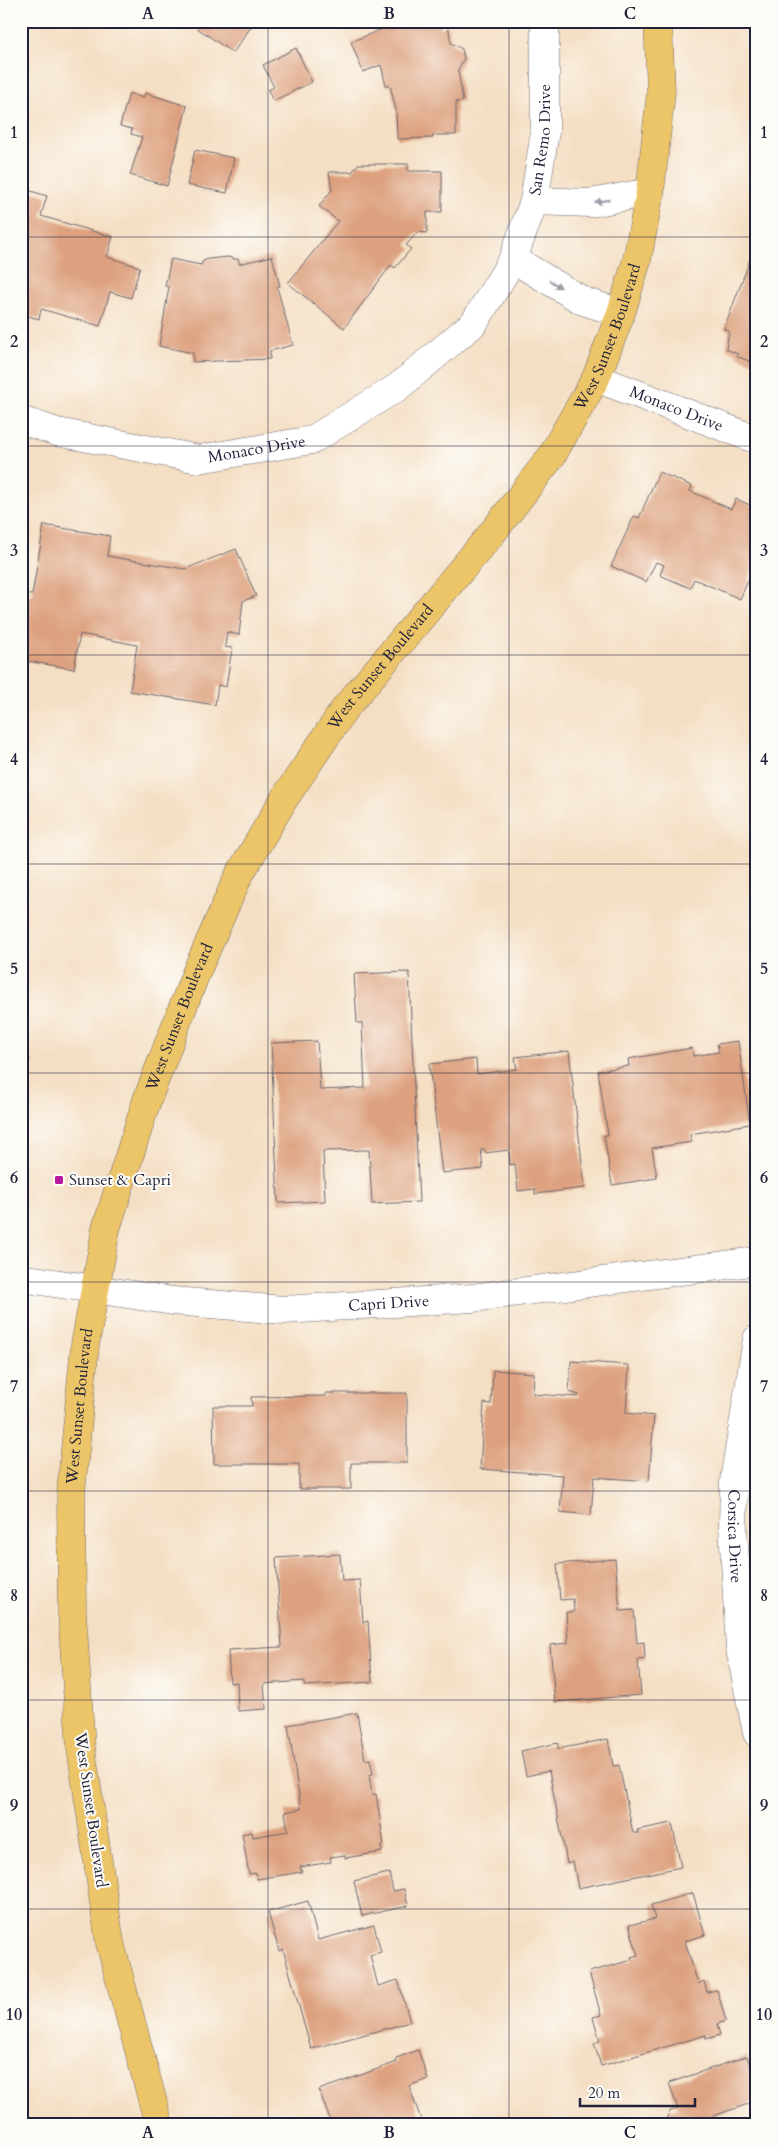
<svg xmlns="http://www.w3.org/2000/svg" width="778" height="2146" viewBox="0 0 778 2146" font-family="Cardo,serif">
<rect width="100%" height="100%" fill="#fdfcf7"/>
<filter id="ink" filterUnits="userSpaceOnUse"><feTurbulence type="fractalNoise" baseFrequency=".02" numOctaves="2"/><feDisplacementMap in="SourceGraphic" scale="10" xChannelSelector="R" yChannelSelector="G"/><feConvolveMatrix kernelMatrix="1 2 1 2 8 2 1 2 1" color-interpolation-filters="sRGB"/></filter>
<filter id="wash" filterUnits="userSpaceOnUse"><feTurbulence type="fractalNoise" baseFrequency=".0096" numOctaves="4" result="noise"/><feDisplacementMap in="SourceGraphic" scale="20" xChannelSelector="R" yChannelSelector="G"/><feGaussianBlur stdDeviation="1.12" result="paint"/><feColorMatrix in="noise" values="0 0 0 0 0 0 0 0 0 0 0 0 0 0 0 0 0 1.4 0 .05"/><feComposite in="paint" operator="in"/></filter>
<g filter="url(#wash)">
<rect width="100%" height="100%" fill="#f4dfc4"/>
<g id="blocks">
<g fill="#dda17f">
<polygon points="187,21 255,21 233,53"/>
<polygon points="401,21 438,21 440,28 448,25 451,43 462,49 464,58 458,70 463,101 456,102 456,135 433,135 433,138 397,139 396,110 390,85 386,86 381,65 363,72 351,42"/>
<polygon points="296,48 312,82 273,101 268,90 274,87 263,65"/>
<polygon points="129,93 143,98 145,93 187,106 167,186 130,175 142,137 131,134 132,129 120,126"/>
<polygon points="195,150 234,158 227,193 187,185"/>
<polygon points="358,164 408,164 408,171 442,171 442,212 427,212 427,233 418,232 406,245 411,249 395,268 391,265 344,328 288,283 338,221 319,206 332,190 329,172 352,172"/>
<polygon points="21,188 47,196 41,216 113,237 107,257 140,267 131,298 110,292 100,326 41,309 39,319 21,314"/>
<polygon points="757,241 757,364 736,356 738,354 726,349 729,331 724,329"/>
<polygon points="272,256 280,286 277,287 293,345 270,351 270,359 193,362 193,353 159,346 169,287 165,286 171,259 201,265 203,261 208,259 228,257 239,260 239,264"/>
<polygon points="659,472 692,486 690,491 731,509 736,499 757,508 757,560 740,599 694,579 690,588 660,575 664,565 656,562 646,582 611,566 634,516 639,518"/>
<polygon points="44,525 110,536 107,556 185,569 236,549 256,596 243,601 239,635 227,632 225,647 232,648 226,687 218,685 215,705 130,691 137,645 80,634 74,669 21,660 21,594 32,595"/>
<polygon points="409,972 419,1202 372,1204 369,1150 323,1151 325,1201 278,1203 271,1043 317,1041 320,1090 365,1088 362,1023 357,1023 354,974"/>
<polygon points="738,1041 750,1124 690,1134 692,1142 652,1148 657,1178 612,1185 604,1135 608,1135 598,1071 629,1066 628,1059 692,1048 693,1056 719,1052 717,1044"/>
<polygon points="569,1051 585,1188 535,1194 535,1189 518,1191 515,1164 510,1165 509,1150 485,1153 485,1150 481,1150 483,1169 442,1173 429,1064 476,1059 477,1074 517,1069 515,1057"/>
<polygon points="21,1055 30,1058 24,1076 21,1075"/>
<polygon points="571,1361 629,1365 626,1413 654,1416 649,1481 594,1477 591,1515 560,1512 563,1475 480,1469 484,1403 491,1404 493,1370 534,1373 533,1394 578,1397 579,1395 569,1392"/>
<polygon points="326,1393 407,1393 407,1463 351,1463 351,1489 299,1489 299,1464 214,1464 213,1406 252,1406 251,1397 326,1396"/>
<polygon points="340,1554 342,1581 360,1580 363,1622 368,1621 372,1682 304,1686 304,1681 264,1684 266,1709 238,1711 237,1682 230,1683 228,1650 282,1647 276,1558"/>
<polygon points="615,1559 620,1611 634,1610 637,1643 644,1642 645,1659 638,1660 641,1695 555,1702 550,1645 568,1643 566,1612 574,1612 573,1599 560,1600 557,1564"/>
<polygon points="357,1713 365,1760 370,1759 373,1774 369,1775 372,1795 376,1794 384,1845 381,1847 382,1852 345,1858 345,1855 330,1857 331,1862 300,1867 302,1872 257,1879 256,1873 249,1874 242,1834 252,1832 253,1837 288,1831 285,1812 301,1809 288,1725"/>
<polygon points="608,1739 613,1766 619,1765 633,1833 638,1833 637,1830 672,1823 681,1867 578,1888 573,1861 567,1863 549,1771 526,1776 521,1751 558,1743 558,1749"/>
<polygon points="389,1873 393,1891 404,1889 408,1906 362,1916 354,1881"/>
<polygon points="693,1893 705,1935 685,1941 698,1984 704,1981 707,1992 717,1990 726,2021 717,2024 720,2035 706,2039 706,2035 601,2066 594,2043 600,2041 593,2017 601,2015 589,1972 632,1960 631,1957 638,1955 629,1925 655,1919 651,1905"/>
<polygon points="308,1901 318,1940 374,1925 381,1952 370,1955 378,1986 398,1980 410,2022 311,2049 283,1949 279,1951 268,1912"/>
<polygon points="418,2050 428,2079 409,2086 423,2125 332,2125 319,2090 397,2062 396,2058"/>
<polygon points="747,2056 757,2085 757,2101 713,2116 716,2125 663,2125 670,2111 678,2109 669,2083"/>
</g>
</g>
</g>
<g filter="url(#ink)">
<use href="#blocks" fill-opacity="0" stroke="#6c646b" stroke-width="1"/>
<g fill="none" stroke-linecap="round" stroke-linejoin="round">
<defs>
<g id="minor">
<polyline points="534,201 591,203 650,192"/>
<polyline points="513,259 583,301 621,313"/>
<path id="s1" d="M596 378 757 440"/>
<path id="s2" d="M21 420 57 432 199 459 312 440 398 387 474 323 513 259 534 201 545 132V21"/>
<path id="s3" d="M21 1278 173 1301 284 1310 472 1298 757 1261"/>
<path id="s4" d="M757 1339 734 1481 733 1526 740 1649 757 1733"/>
</g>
<g id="major">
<path id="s5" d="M159 2125 110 1943 81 1748 72 1613 71 1492 85 1345 106 1229 147 1100 196 973 238 877 284 799 346 707 493 532 551 457 596 378 621 313 637 260 650 192 661 92 658 21"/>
</g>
</defs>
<use href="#minor" stroke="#6c646b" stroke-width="29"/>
<use href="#major" stroke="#6c646b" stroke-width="29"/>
<use href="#minor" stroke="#fff" stroke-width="28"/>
<use href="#major" stroke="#edc569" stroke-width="28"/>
</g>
<defs><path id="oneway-solid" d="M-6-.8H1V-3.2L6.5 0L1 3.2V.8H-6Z" transform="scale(1.25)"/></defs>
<g fill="#9c9ca7">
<use href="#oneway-solid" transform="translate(602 201) rotate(170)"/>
<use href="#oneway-solid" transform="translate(555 284) rotate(31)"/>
</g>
</g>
<path fill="none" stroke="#22223b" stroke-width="1" stroke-opacity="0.55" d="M268 21V2125M509 21V2125M21 237H757M21 446H757M21 655H757M21 864H757M21 1073H757M21 1282H757M21 1491H757M21 1700H757M21 1909H757"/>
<rect fill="#b5179e" stroke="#fdfcf7" stroke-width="2" x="54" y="1175" width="10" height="10" rx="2.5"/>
<g text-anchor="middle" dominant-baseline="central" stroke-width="4" stroke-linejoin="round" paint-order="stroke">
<g font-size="16" fill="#22223b" stroke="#fdfcf7">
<text stroke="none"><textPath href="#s2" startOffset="696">San Remo Drive</textPath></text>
<text stroke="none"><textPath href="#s5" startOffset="1942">West Sunset Boulevard</textPath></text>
<text stroke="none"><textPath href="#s1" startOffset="86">Monaco Drive</textPath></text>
<text stroke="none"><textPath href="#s2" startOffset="241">Monaco Drive</textPath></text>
<text stroke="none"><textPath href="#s5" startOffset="1538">West Sunset Boulevard</textPath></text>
<text stroke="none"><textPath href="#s5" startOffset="1132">West Sunset Boulevard</textPath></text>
<text stroke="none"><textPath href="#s3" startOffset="370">Capri Drive</textPath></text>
<text stroke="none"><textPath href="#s5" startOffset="728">West Sunset Boulevard</textPath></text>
<text stroke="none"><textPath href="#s4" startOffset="199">Corsica Drive</textPath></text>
<text transform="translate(91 1810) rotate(82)">West Sunset Boulevard</text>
</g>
<g font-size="16" fill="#22223b" stroke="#fdfcf7" text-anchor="start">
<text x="69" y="1180">Sunset &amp; Capri</text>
</g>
</g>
<rect width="778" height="2146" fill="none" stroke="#fdfcf7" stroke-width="55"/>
<path d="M580 2098v8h115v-8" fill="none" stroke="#22223b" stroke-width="2.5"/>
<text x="588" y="2098" font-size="15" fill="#22223b" stroke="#fdfcf7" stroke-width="4" paint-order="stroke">20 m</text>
<rect x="28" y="28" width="722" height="2090" fill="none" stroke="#22223b" stroke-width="2"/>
<g font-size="16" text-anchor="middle" font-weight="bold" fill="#22223b">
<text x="148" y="19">A</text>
<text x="389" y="19">B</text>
<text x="630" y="19">C</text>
<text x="14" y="138">1</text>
<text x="764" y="138">1</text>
<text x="14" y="347">2</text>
<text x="764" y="347">2</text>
<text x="14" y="556">3</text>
<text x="764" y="556">3</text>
<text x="14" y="765">4</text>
<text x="764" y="765">4</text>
<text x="14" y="974">5</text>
<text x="764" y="974">5</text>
<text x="14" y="1183">6</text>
<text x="764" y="1183">6</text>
<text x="14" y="1392">7</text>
<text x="764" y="1392">7</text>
<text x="14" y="1601">8</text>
<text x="764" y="1601">8</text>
<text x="14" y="1811">9</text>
<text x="764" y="1811">9</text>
<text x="14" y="2020">10</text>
<text x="764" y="2020">10</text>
<text x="148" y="2138">A</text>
<text x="389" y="2138">B</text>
<text x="630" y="2138">C</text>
</g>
</svg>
